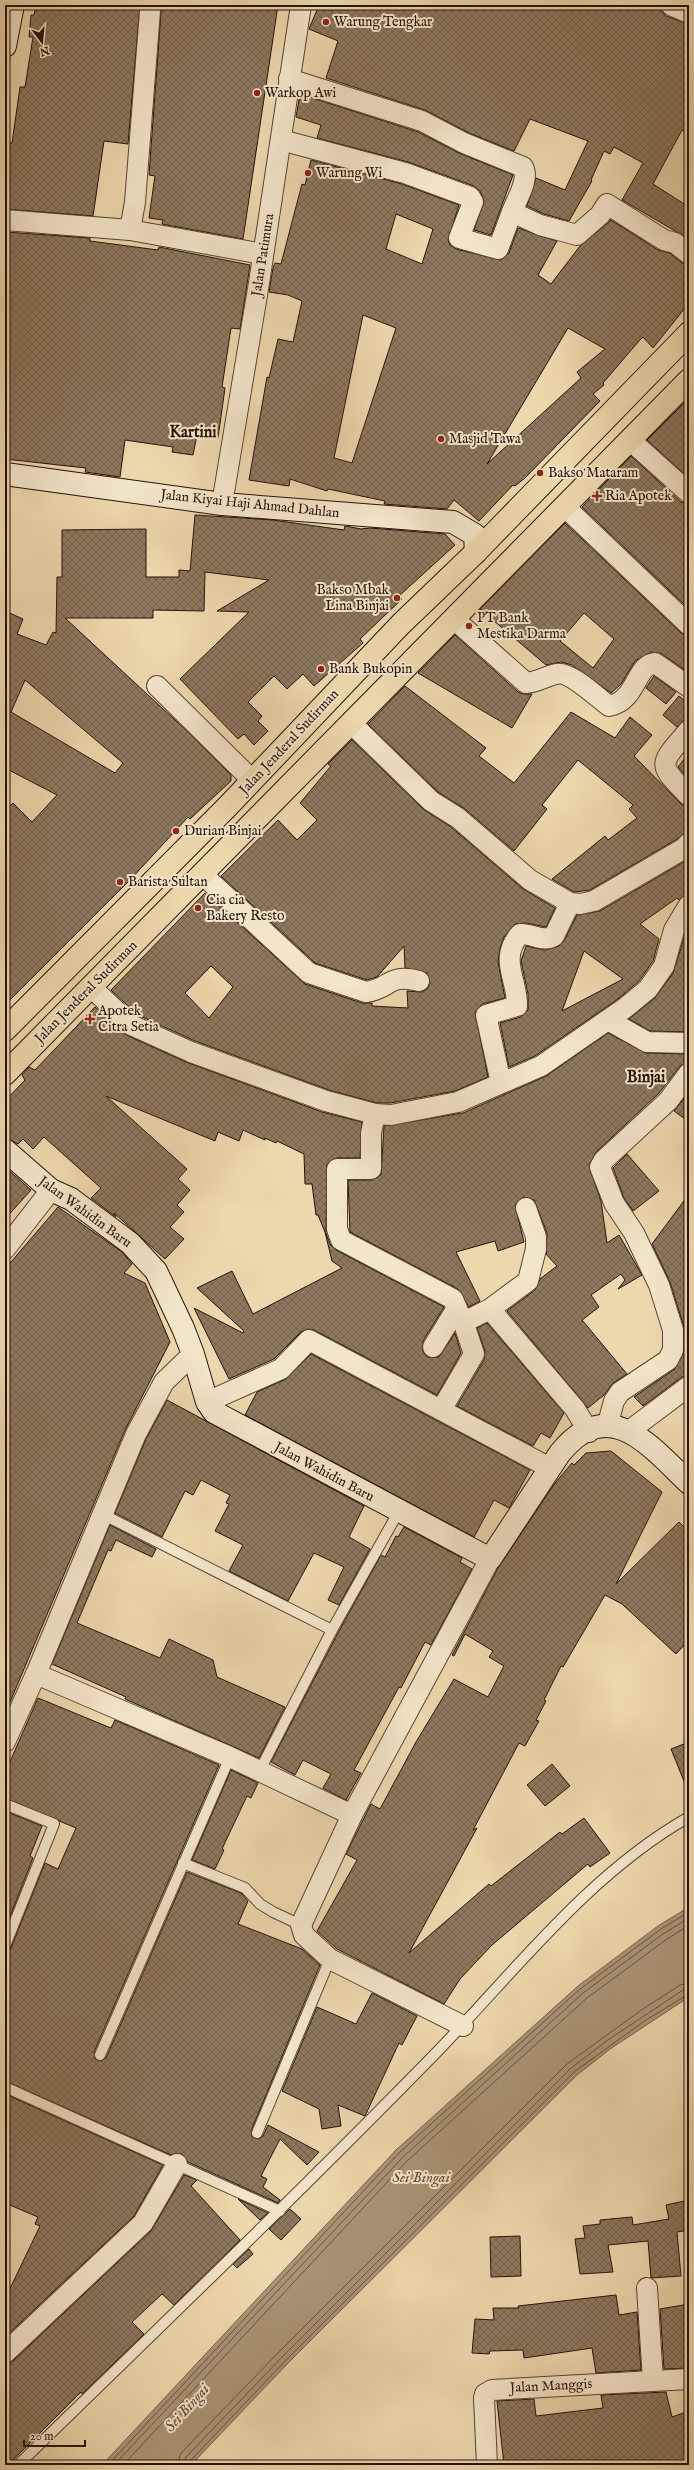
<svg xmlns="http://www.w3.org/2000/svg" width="694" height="2470" viewBox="0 0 694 2470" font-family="'IM FELL English',serif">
<defs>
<pattern id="building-cross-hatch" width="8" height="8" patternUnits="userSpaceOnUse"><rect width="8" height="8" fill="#8d785f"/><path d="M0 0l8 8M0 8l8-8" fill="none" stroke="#73614d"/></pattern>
</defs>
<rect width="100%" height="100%" fill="#edd7ad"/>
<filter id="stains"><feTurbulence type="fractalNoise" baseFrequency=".005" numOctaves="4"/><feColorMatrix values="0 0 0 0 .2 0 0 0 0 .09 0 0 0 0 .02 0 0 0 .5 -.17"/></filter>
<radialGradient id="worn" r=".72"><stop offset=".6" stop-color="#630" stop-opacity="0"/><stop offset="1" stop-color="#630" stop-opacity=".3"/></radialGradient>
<polygon fill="#a99476" stroke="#74604b" points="689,1907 689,1997 610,2049 577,2075 291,2360 191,2465 102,2465 396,2150 578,1986 658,1926"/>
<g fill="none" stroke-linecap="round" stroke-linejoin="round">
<g stroke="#675340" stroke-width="1">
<polyline points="108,2465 399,2153 580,1989 661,1929 689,1912"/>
<polyline points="114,2465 403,2157 583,1993 663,1934 689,1918"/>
<polyline points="123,2465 407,2161 587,1998 667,1939 689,1925"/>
<polyline points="177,2465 181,2453 281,2350 567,2064 640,2011 680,1985 689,1983"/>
<polyline points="183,2465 186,2457 285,2354 570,2069 605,2042 683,1990 689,1989"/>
<polyline points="188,2465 190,2461 289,2357 574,2072 646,2020 689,1994"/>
</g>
</g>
<g fill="url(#building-cross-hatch)" stroke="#25120b" fill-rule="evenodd">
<polygon points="36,5 140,5 128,144 104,141 93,216 5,209 5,185 10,143 12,143 20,87 25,87 33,37 29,37 31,15 34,15"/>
<polygon points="160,5 278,5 243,239 162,224 163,220 149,218 155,176 149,175 161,12"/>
<polygon points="319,5 656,5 666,16 689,24 689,135 682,130 653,184 689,207 689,239 622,200 643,163 614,147 610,154 604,151 591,180 592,181 569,221 544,214 527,206 536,178 565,190 588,141 530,119 514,151 469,133 425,110 326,78 338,41 309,29"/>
<polygon points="300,94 418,132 459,153 513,175 491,235 474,230 484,201 480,191 474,186 408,162 317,138 321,125 296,117"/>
<path d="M311 160 402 184 459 205 448 240 450 245 456 249 501 260 509 253 518 228 557 241 538 275 551 284 580 246 611 220 658 250 670 253 682 263 689 265V303L653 348 643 337 639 341 603 383 604 385 593 394 600 401 525 478 515 486 513 485 479 521 454 500 447 509 384 504 385 501 328 489 327 491 290 479 289 486 249 480 267 377 269 378 278 339 293 342 302 301 288 295 269 292 273 268 275 263 281 264 302 184 305 185ZM396 214 433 229 422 264 386 249ZM363 315 396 328 352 463 334 458ZM568 328 605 349 577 372 581 378 487 464Z"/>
<polygon points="6,232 90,238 90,241 158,250 159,247 250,265 240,329 231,328 222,387 225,388 218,438 197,435 193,455 172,452 173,447 125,440 120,477 85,472 86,468 5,459"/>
<polygon points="689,398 689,478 647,440"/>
<polygon points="631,456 681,502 689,504 689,609 582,507"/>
<path d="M195 515 273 520 344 530 345 526 361 529 370 528 445 534 455 545 399 596 402 599 360 639 363 643 314 686 303 674 287 689 274 676 248 702 262 716 258 721 268 731 254 745 244 734 238 739 180 679 249 612 217 611 269 580 205 572 204 611 153 610V618H65L189 733 231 775V781L190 819 188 817 130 880 5 1005V811L13 803 32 822 57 795 5 768V611L23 619 17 634 46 645 53 632 56 633 57 577H62V530L146 529V577H179V570L190 571ZM25 680 123 763 115 773 11 712Z"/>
<path d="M565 523 681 633 689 636V673L662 654 651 652 635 661 621 684 611 693 572 665 561 662 546 665 480 609ZM584 613 614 639 593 668 560 641Z"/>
<polygon points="455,635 518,692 523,694 532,694 512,728 418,673"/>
<polygon points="654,676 676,692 666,704 646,688"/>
<polygon points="405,686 486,748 479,756 514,783 571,712 615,738 630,717 652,735 634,756 681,804 689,807 689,832 590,890 574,892 552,879 605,836 608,840 637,818 629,809 633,805 578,760 542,805 547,809 514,851 465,809 438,792 368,724"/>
<polygon points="679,696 689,704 689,719 685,719 677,727 663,715"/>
<path d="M352 740 423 809 451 827 523 889 555 908 546 927 526 923 515 924 504 937 500 948 498 962 505 998 482 1004 475 1012 488 1077 455 1091 390 1103H377L329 1090 195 1041 138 1015 111 990 205 893 305 984 362 1003H372V1006L408 1008 407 991 422 992 427 989 430 983 427 973 405 968 404 946 377 977 367 980 315 963 221 876 278 820 297 840 317 820 300 803 331 766 328 764ZM211 966 233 987 209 1018 185 993Z"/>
<polygon points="689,753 689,780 678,767"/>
<path d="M689 859V894L679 900 677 898 640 924 659 939 653 961 639 981 618 999 535 1056 509 1067 500 1023 521 1017 528 1010V994L521 961 526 946 545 950 559 946 564 941 577 915 600 911ZM584 951 623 979 562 1011Z"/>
<polygon points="689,927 689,1032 650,1031 629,1019 655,998 673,973 685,935"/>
<polygon points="95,1007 126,1035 186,1062 322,1112 362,1122 360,1158 337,1158 327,1164 326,1233 330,1244 336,1250 444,1307 423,1341 423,1352 427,1357 439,1357 455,1333 461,1353 437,1395 314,1330 308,1329 301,1332 274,1359 229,1379 194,1308 243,1333 244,1331 197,1288 232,1271 253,1314 342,1268 332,1261 325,1232 318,1215 316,1215 312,1184 305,1184 304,1154 277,1141 276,1143 265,1138 265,1140 243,1130 239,1141 218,1132 215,1141 106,1096 187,1169 178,1179 190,1190 177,1205 184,1212 170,1227 184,1239 165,1259 114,1213 116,1217 91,1198 101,1188 44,1137 33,1149 23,1139 18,1144 5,1138 5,1101 25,1080 22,1075 29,1067 35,1070"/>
<polygon points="608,1033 646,1053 689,1054 689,1062 680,1066 659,1093 596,1152 589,1166 601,1201 607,1243 619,1235 642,1275 618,1289 625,1280 621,1274 591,1295 599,1307 582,1320 627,1374 613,1383 604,1395 588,1408 507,1311 535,1290 540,1279 557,1266 546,1254 547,1233 534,1200 523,1197 515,1205 524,1242 498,1251 495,1241 456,1252 480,1301 469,1307 458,1289 350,1232 348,1180 371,1180 381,1175 384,1126 463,1113 546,1076"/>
<polygon points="689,1092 689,1122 674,1111"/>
<polygon points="627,1154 659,1191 633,1211 624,1198 613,1168"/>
<polygon points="5,1167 31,1190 5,1219"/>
<polygon points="689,1194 689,1345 687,1346 684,1327 670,1282 652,1244"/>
<polygon points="58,1207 122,1252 132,1264 124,1273 145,1283 170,1342 125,1430 5,1714 5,1269"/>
<polygon points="487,1323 564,1413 550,1438 541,1433 533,1446 457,1406 484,1360 485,1351 477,1328"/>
<polygon points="689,1345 689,1375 682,1377 643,1406 634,1397 675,1369 684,1349"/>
<polygon points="311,1354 530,1470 509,1508 494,1500 474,1537 245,1415 257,1392 286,1379"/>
<polygon points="167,1400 364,1506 349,1537 370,1549 339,1605 328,1600 344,1567 314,1553 288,1601 229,1571 243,1545 215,1531 229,1504 226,1503 230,1495 201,1480 193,1495 185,1491 162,1537 115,1513 146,1439"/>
<polygon points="611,1451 662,1492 616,1584 679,1522 689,1532 689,1640 676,1654 622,1604 605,1595 563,1667 561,1666 544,1700 546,1701 536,1720 539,1721 525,1746 519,1743 473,1830 477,1828 409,1953 489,1884 491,1886 560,1832 562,1834 584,1818 610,1853 590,1867 588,1864 492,1945 460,1979 444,2004 337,1949 317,1931 357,1860 346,1854 371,1804 380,1809 416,1742 454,1679 488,1697 504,1666 489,1657 493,1651 465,1634 454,1656 452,1655 498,1568 555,1483 572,1463 574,1465 586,1453"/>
<polygon points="110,1525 156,1549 152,1557 116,1540 111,1551 108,1550 77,1623 160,1658 169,1639 213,1660 217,1677 285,1707 259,1758 125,1699 126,1697 52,1664"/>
<polygon points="404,1527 462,1558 460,1562 472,1569 431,1645 425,1642 401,1688 399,1687 354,1770 361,1773 346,1800 323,1788 331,1774 303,1760 295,1775 271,1762 338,1633 381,1555 385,1557 396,1536 398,1537"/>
<polygon points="38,1698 111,1728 115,1720 219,1765 94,2052 95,2059 101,2061 106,2058 187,1872 241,1893 248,1901 238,1924 302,1949 320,1965 251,2131 252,2137 258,2139 263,2136 268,2125 319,2152 307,2165 280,2139 261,2176 267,2179 263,2187 280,2200 278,2203 188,2162 182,2154 171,2155 5,2081 5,1952 11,1948 45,1863 58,1869 76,1828 5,1798 5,1773"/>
<polygon points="689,1742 689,1791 688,1791 671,1749"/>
<polygon points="552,1764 570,1786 545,1806 527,1785"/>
<polygon points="231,1770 258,1783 251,1798 247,1796 222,1849 224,1850 215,1869 192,1860"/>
<polygon points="5,1811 42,1826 30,1856 33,1858 5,1929"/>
<polygon points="372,1993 417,2016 402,2045 399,2043 365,2116 338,2105 341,2126 322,2129 319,2109 282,2091 317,2007 356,2024"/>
<polygon points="5,2094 163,2165 134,2216 5,2337 5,2299 40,2226 35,2224 38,2217 5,2203"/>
<polygon points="184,2175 197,2180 191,2186 240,2240 174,2305 162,2294 132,2322 144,2334 82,2394 81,2392 13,2460 12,2465 5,2465 5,2364 13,2361 151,2231"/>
<polygon points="238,2199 268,2213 260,2220"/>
<polygon points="689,2200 689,2230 677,2232 681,2276 651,2278 648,2241 608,2245 613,2272 580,2274 575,2239 585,2238 583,2226 600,2224 600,2220 632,2217 633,2225 669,2219 666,2205"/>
<polygon points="290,2209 301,2219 281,2240 269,2229"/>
<polygon points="520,2236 521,2276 491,2277 490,2237"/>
<polygon points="249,2249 253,2254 237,2268 233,2264"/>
<polygon points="616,2295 619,2315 637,2312 641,2370 596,2373 592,2348 524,2358 523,2350 490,2351 489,2354 472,2353 475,2319 494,2320 493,2308 519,2308 518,2306"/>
<polygon points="689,2304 689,2368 664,2369 660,2309"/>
<polygon points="666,2392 672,2417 689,2411 689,2465 504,2465 497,2401 534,2399 536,2416 603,2408 601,2395"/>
</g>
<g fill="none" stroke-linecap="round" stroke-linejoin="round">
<defs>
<g id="lane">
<polyline points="102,1514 332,1630 260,1770"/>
<polyline points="332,1630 399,1511"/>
<polyline points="5,1804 54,1824 5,1946"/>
<polyline points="183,1863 245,1888 260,1904 273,1912 301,1925"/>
<polyline points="100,2055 230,1757"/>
<polyline points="5,2087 280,2211"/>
<polyline points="257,2133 330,1959"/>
<path d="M18 2465C157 2330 297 2195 433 2056 513 1974 588 1874 689 1817"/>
</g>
<g id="street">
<polyline points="671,5 689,13"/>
<path d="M289 79 422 121 464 143 523 167C530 180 516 200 512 212L540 225 577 235 600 215 607 204 664 240 675 243 689 254"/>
<polyline points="281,140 405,173 470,197 473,202 459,238 498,249 512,212"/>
<polyline points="5,220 130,230 263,254"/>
<polyline points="130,230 135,202 150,11"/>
<polyline points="630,440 689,493"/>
<polyline points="222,504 259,283 301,5"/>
<polyline points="564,506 689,625"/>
<path d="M454 619 526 683C538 682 546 676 556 674 569 670 598 698 609 706 637 701 635 665 655 663L689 687"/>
<polyline points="157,686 252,780"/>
<polyline points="351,723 431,801 458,818 530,880 570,903 580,904 594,901 683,849 689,843"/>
<path d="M689 730C659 765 656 763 689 796"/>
<path d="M202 874 309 973 366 992C391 989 387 973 419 981"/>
<polyline points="91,987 131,1025 191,1052 326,1101 375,1114 391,1115 458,1102 541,1066 625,1008 648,989 664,966 674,930 689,905"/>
<polyline points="608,1020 647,1042 689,1043"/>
<path d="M501 1083 486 1015 517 1006C518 980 498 959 520 934 532 933 543 943 554 936L570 903"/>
<polyline points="375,1114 371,1133 371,1169 337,1169 337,1229 341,1240 453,1299 459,1314 468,1320 490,1309"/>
<polyline points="526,1208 536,1237 536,1249 528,1281 490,1309 575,1409 589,1432"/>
<polyline points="5,1249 51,1190"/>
<polyline points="433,1347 457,1308"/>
<polyline points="207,1402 281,1369 309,1340 550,1468"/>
<polyline points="441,1410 474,1354 464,1324 468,1320"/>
<polyline points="607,1427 614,1401 620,1392 668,1360 673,1350 673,1330 659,1285 634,1233 614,1203 600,1167 604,1160 668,1101 689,1073"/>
<polyline points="629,1431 689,1386"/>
<polyline points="36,1674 230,1757 352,1815 301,1925 304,1935 330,1959 463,2026"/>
<polyline points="5,1742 36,1674 136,1434 164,1382 193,1354"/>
<polyline points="352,1815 490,1559"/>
<polyline points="647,2288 653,2381"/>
<polyline points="5,2353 143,2223 177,2164"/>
<polyline points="487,2465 484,2398 485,2394 492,2390 689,2379"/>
</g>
<g id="secondary">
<polyline points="5,46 13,5"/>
<polyline points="5,474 222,504 453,522 475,535 476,552"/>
<path d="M5 1150 51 1190 71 1199 130 1243 156 1271 183 1328 193 1354 207 1402 214 1412 490 1559 560 1453C609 1393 650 1446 689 1483"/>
</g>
<g id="primary">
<polyline points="5,1030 227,807 401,624 476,552 689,333"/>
<polyline points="5,1074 689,380"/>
</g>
</defs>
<use href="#lane" stroke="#574334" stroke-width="12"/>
<use href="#street" stroke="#574334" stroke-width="22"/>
<use href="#secondary" stroke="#25120b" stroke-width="24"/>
<use href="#primary" stroke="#25120b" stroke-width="24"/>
<use href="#lane" stroke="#f3e5ca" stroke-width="10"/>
<use href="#street" stroke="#f3e5ca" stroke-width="20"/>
<use href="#secondary" stroke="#f3e5ca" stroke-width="22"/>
<use href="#primary" stroke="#edd7ad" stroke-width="22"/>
</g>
<g fill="#8f2418" stroke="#f3e5ca" stroke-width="1.5">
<circle cx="326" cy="22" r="4"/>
<circle cx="257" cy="93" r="4"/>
<circle cx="308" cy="173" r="4"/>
<circle cx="441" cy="439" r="4"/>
<circle cx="540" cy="473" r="4"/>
<path d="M595 490h4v4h4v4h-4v4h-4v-4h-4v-4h4z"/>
<circle cx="397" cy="598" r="4"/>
<circle cx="469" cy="626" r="4"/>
<circle cx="321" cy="669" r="4"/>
<circle cx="176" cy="831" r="4"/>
<circle cx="120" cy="882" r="4"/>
<circle cx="198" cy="908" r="4"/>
<path d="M88 1013h4v4h4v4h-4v4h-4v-4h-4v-4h4z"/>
</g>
<g text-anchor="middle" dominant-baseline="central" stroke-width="4" stroke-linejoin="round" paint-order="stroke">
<g font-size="14" fill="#25120b" stroke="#f3e5ca" text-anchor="start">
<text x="334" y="22">Warung Tengkar</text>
<text x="265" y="93">Warkop Awi</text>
<text x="316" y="173">Warung Wi</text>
<text x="449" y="439">Masjid Tawa</text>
<text x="548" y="473">Bakso Mataram</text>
<text x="605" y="496">Ria Apotek</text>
<text x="389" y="590" text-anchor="end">Bakso Mbak<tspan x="389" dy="16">Lina Binjai</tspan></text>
<text x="477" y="618">PT Bank<tspan x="477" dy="16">Mestika Darma</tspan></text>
<text x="329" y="669">Bank Bukopin</text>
<text x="184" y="831">Durian Binjai</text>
<text x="128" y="882">Barista Sultan</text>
<text x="206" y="900">Cia cia<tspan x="206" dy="16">Bakery Resto</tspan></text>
<text x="98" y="1011">Apotek<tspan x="98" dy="16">Citra Setia</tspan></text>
</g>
<g font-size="14" fill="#25120b" stroke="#f3e5ca">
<text transform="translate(263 255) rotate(-81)">Jalan Patimura</text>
<text transform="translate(250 504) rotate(6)">Jalan Kiyai Haji Ahmad Dahlan</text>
<text transform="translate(289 742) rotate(-47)">Jalan Jenderal Sudirman</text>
<text transform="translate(86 992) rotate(-45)">Jalan Jenderal Sudirman</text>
<text transform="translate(85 1212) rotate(36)">Jalan Wahidin Baru</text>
<text transform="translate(324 1472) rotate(28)">Jalan Wahidin Baru</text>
<text transform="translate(551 2386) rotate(-3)">Jalan Manggis</text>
</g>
<g font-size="15" font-style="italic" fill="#604c3b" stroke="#f3e5ca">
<text x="421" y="2177">Sei Bingai</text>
<text transform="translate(187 2408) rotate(-48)">Sei Bingai</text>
</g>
<g font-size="16" font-weight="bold" fill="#25120b" stroke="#f3e5ca">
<text x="193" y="433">Kartini</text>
<text x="646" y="1078">Binjai</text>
</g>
</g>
<rect width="694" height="2470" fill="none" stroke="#edd7ad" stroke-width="20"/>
<rect x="6" y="6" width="682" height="2458" fill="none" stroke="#25120b" stroke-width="2"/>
<rect x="10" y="10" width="674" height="2450" fill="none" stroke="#25120b"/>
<g transform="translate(42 42) rotate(164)" stroke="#f3e5ca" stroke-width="3" paint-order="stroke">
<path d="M0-3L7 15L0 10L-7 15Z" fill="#25120b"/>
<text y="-6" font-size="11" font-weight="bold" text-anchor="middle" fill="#25120b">N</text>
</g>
<path d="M24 2440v6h61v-6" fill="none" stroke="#25120b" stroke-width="2"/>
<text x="30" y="2440" font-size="12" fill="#25120b" stroke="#f3e5ca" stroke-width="3" paint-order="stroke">20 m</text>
<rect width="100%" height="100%" filter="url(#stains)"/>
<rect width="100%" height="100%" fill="url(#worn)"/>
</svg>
